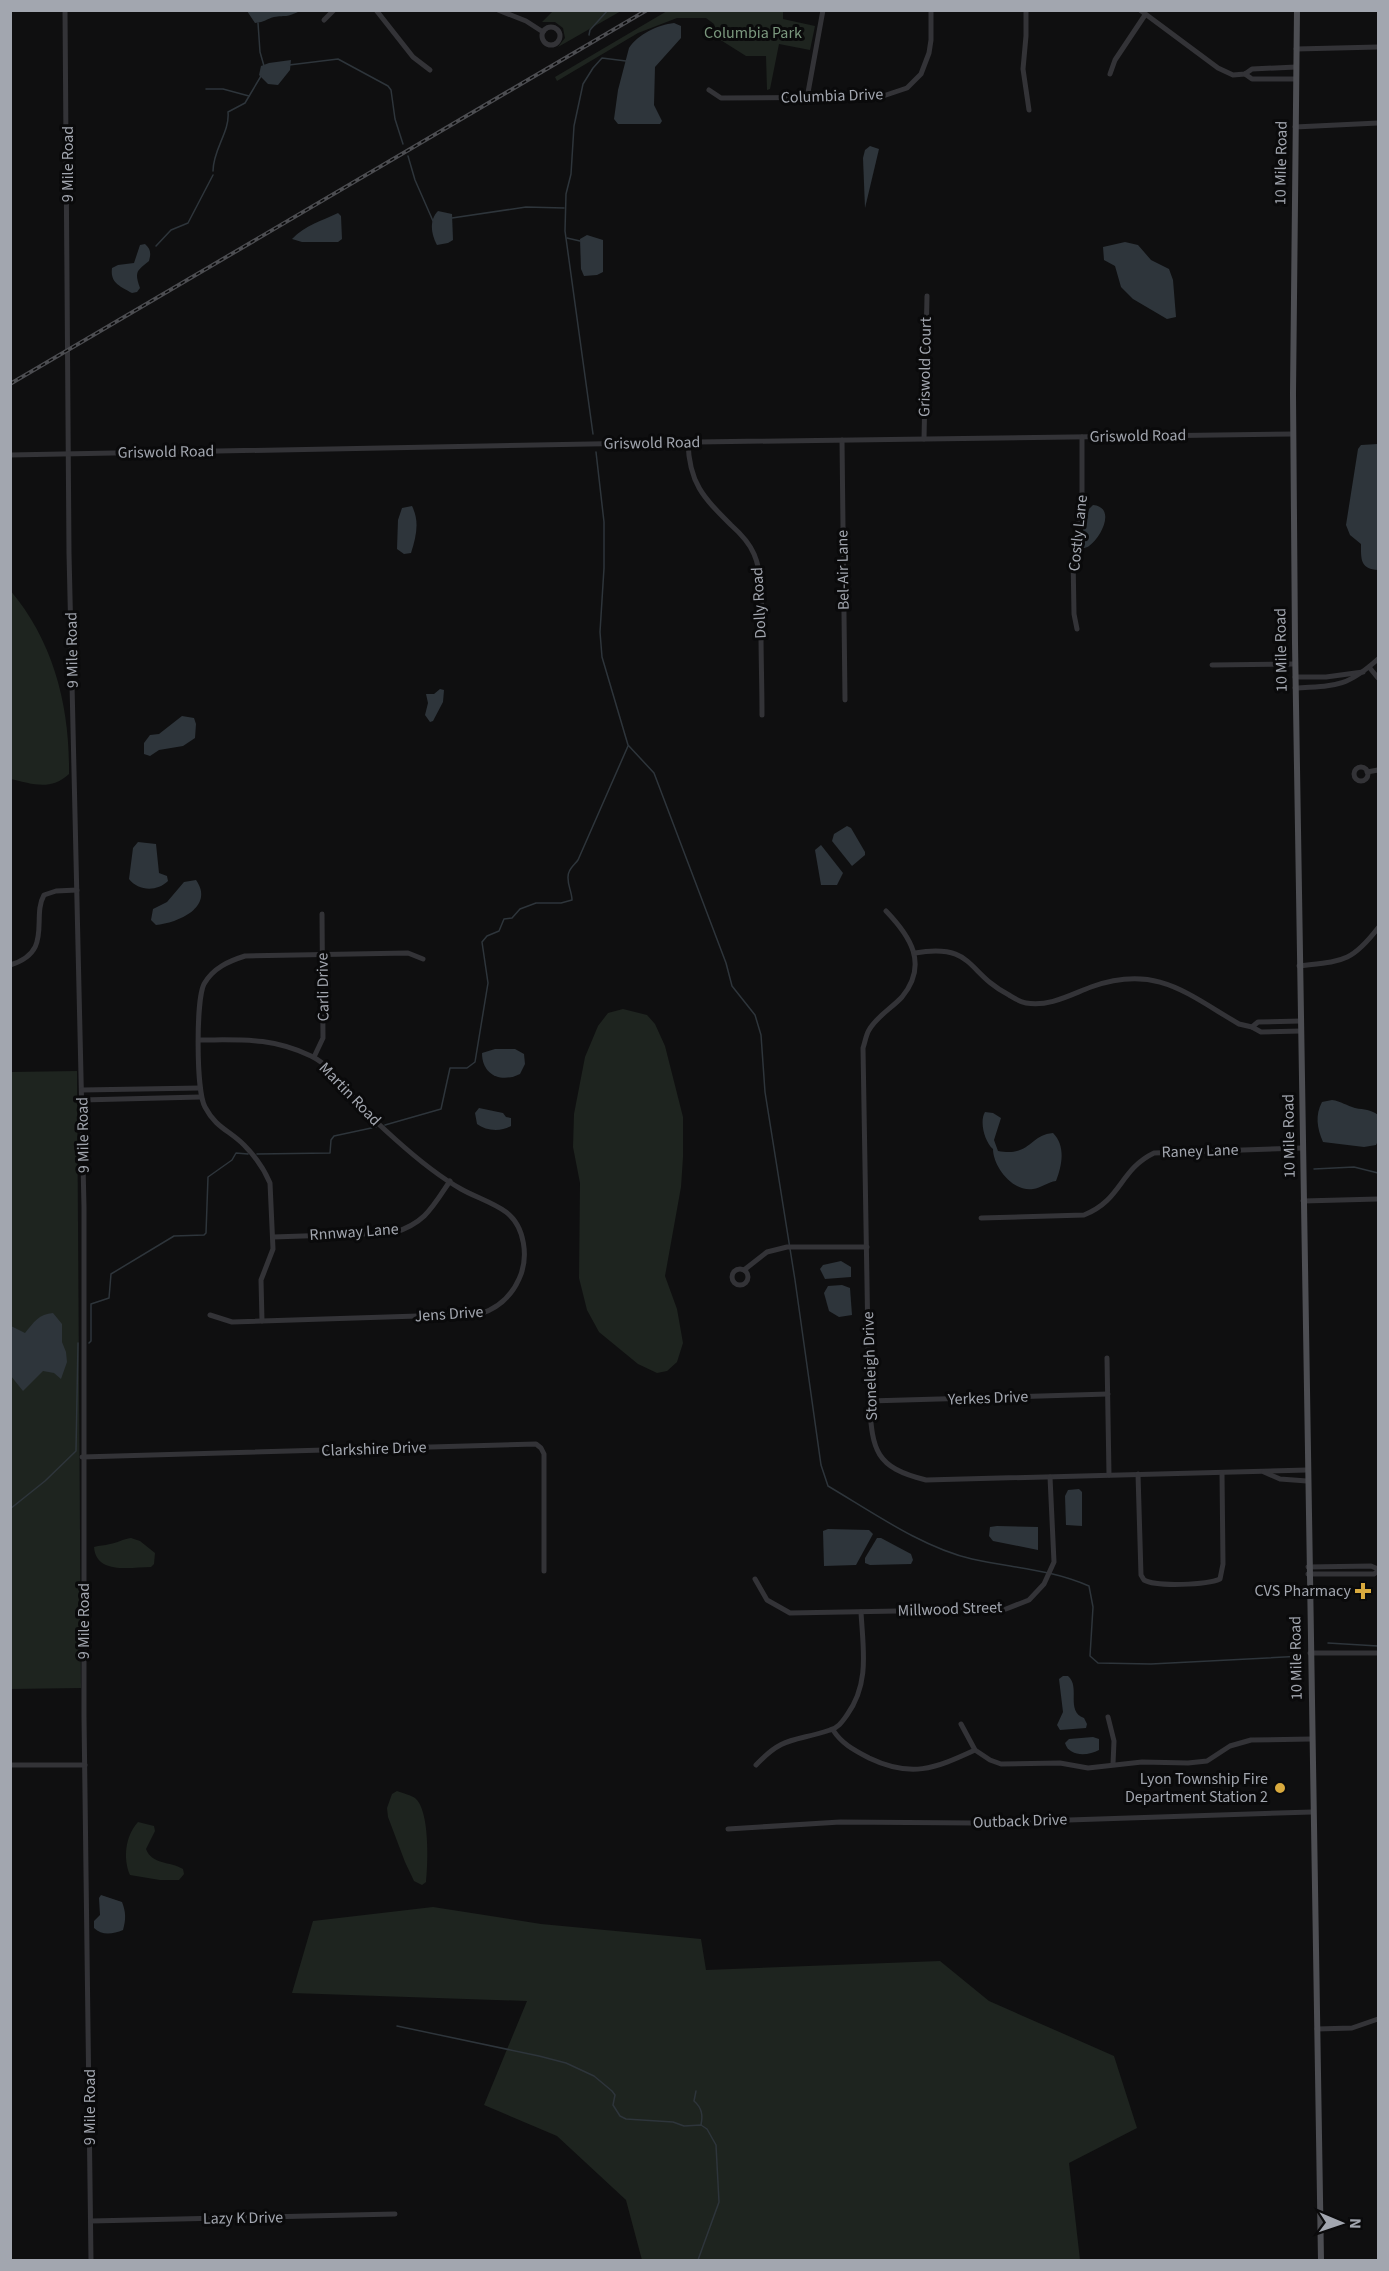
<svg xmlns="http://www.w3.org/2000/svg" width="1389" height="2271" viewBox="0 0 1389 2271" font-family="'Source Sans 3',sans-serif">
<rect width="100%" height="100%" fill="#0f0f10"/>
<g fill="#1e241f">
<polygon points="553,11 553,10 621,11 558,47 565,38 563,28 555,22 542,22"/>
<polygon points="667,11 783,11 783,19 815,26 810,50 779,44 770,89 767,90 766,56 746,56 719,39 714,24 706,18 677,18 638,33 557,81 555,77"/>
<path d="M10 590C54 642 70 707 69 774 51 791 32 784 11 779Z"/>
<polygon points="623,1009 647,1015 655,1024 665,1046 683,1117 683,1157 681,1187 665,1276 677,1309 683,1343 677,1362 667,1371 657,1373 638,1364 599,1332 587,1310 579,1278 580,1183 573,1147 574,1114 585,1057 598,1026 608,1013"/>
<polygon points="77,1071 81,1688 11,1689 11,1072"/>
<path d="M131 1538 140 1541 155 1553 154 1564 151 1567C131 1567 96 1575 94 1547 100 1545 104 1546 110 1544 117 1543 123 1539 131 1538Z"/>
<path d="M397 1791C402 1793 411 1795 415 1798 430 1810 428 1864 426 1882L422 1885 414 1881 405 1862 388 1817 387 1808 392 1794Z"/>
<path d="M138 1822 154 1826 155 1831 146 1849C152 1865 170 1861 183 1869L184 1874 179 1880H160L130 1875C123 1859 125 1836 138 1822Z"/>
<polygon points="433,1907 541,1924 701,1939 706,1970 940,1961 989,2001 1114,2056 1137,2128 1069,2163 1080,2260 642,2260 626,2200 557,2136 484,2105 527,2001 292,1993 313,1921"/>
</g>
<g fill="#2e353b">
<path d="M296 10 298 12C285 18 285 15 274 17 266 19 265 22 255 23L247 11Z"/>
<path d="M674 23 681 26V38L655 67 654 105 662 121 660 124H618L614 119 618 90 629 48C638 34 658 25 674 23Z"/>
<polygon points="291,60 290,70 278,85 268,84 259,75 261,66 269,63"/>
<polygon points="870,146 879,149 865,208 863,158 865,150"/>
<path d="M438 211 452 214 453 240 448 243 437 245C431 234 429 220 438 211Z"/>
<path d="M338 213 341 216 342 239 338 242H302L292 239C305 225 322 221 338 213Z"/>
<polygon points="587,235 603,240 603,272 597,275 584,276 581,269 580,239"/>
<polygon points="1125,242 1138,245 1151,260 1169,269 1173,280 1176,317 1167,319 1133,299 1121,287 1115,266 1104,260 1103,247"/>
<path d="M145 244C151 249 151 254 149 261 137 271 134 271 140 288L137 292 132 293C120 286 110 283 112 268L118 265 134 263 140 245Z"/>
<path d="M1378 444V570C1360 569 1361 559 1361 544L1350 535 1346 525 1358 449 1361 445Z"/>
<path d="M1093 505C1116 507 1102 537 1089 546 1088 547 1081 549 1080 550L1078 548 1089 509Z"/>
<path d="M412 506C420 522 416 537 411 553L404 554 397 549 398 520 402 508Z"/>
<polygon points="440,689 444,690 443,702 433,721 430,722 425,715 428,703 426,694 434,694"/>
<polygon points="182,716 194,718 196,724 195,738 183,746 159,750 150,756 144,754 144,743 150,735 159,734"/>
<polygon points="847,826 851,828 865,852 865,855 852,866 832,841 834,834"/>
<path d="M138 842 156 844 159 873 167 876 168 881C157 892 138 891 129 879L133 848Z"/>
<polygon points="821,845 843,873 837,885 821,885 815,850"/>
<path d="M196 880C215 907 178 923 156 925L151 920 153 909 167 902 184 882Z"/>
<path d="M495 1049H515L524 1054 525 1064 520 1074C502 1083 482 1076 482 1053Z"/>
<path d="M1332 1100C1341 1101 1347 1106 1355 1108 1365 1110 1370 1109 1378 1115V1141L1376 1145 1364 1147 1323 1142C1317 1128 1315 1115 1322 1102Z"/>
<path d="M479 1108 503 1113 506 1117 511 1118V1126C501 1132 486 1131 477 1124L475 1113Z"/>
<path d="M985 1112 993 1113 1001 1118 994 1140 998 1151C1031 1157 1029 1135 1053 1133 1066 1146 1062 1166 1056 1181 1048 1182 1041 1188 1033 1189 1012 1192 993 1166 993 1149 985 1142 979 1122 985 1112Z"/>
<polygon points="841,1261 851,1267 851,1277 825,1279 820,1269 823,1265"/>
<polygon points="828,1286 842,1285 850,1288 852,1315 839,1317 829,1311 824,1293"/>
<path d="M53 1313 62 1324V1342L66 1352 67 1362 61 1379 54 1373 43 1371 23 1391 11 1376V1326L25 1333C34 1322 39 1314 53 1313Z"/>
<polygon points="1068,1490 1079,1489 1082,1492 1082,1526 1066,1525 1065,1496"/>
<polygon points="997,1526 1038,1527 1038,1550 993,1541 989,1536 990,1527"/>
<polygon points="828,1529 869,1530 873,1534 856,1565 824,1566 823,1531"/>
<polygon points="877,1538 881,1538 911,1554 913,1560 911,1564 870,1565 865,1563 865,1558"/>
<path d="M1063 1676H1068C1081 1687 1065 1711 1084 1718L1087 1724 1086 1728 1060 1730 1057 1725 1063 1712 1059 1679Z"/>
<path d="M1093 1737 1099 1739V1750C1088 1756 1069 1757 1065 1743L1069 1739Z"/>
<path d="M101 1895 122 1902C126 1912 126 1920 123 1930 113 1934 102 1936 94 1928V1921L100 1915 99 1898Z"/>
</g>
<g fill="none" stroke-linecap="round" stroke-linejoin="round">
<g stroke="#2e353b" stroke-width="1.5">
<polyline points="258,23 260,52 264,66"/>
<polyline points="589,35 590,30 608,10"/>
<polyline points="289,65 338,59 388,86 391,90 395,119 403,144"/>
<polyline points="206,89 223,89 249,96"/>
<polyline points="408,156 415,180 433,221"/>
<path d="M213 171C213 149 230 132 228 112L245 103 261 76"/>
<polyline points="452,218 526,207 564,208"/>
<polyline points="567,238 580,241"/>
<polyline points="156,246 171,230 188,223 213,175"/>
<polyline points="593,434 565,231 566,194 571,174 574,126 583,84 593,68 602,58 626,61"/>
<path d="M596 452 604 522V568L600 632 602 657 628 745 654 773 726 963 732 986 755 1015 761 1035 765 1092 795 1280 821 1465 828 1486C872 1512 923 1548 972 1559 1013 1568 1050 1569 1089 1586L1093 1607 1090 1656 1098 1663 1151 1664 1303 1656"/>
<path d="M385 1125 441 1109 450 1068H467L475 1062 488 983 482 942 487 936 499 931 504 919 512 918 520 909 536 903H561L572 900C572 891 565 880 569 872 571 867 575 864 578 860L628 746"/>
<polyline points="257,1154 330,1153 331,1140 334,1136 376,1127"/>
<polyline points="1314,1169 1354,1167 1378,1173"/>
<polyline points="89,1343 91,1341 91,1304 109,1298 111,1274 174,1236 204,1235 206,1233 208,1177 232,1160 236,1153 248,1154"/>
<polyline points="10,1509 45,1481 76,1451 78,1343"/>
<polyline points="1328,1643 1378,1646"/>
<polyline points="397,2026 539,2056 566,2063 594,2076 612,2091 615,2095 613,2105 620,2116 626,2119 673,2122 684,2126 701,2125 707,2129 716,2145 719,2202 698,2260"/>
<path d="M696 2091 694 2101C702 2108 703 2115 701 2125"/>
</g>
<g stroke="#333337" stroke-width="5">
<polyline points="65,10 69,553 84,1207 84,1716 91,2260"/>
<polyline points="376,10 413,57 430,70"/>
<polyline points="498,10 526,21 543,32"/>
<polyline points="1026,10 1026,36 1023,69 1029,110"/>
<polyline points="1140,10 1218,68 1233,75 1245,74 1252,69 1296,67"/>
<polyline points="324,20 334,10"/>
<circle cx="551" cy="36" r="9"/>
<polyline points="1296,49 1378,47"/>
<polyline points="1110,74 1115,60 1145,15"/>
<polyline points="1245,74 1252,79 1296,79"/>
<polyline points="709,90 721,98 880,97 907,88 921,74 929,53 931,40 931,10"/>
<polyline points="807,98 823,10"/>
<polyline points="1295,127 1378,123"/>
<polyline points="924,439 927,296"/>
<polyline points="842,440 845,700"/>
<path d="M688 442C689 483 703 497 731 525 740 533 749 542 754 554 764 577 761 607 761 632 761 659 762 687 762 715"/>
<polyline points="10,455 698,442 1293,434"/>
<polyline points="1077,629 1074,614 1073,556 1082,503 1082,437"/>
<polyline points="1212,665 1295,664"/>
<polyline points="1369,667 1378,678"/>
<polyline points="1295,677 1326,677 1363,672"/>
<path d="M1295 688C1336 686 1347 687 1378 659"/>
<circle cx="1361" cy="774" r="7"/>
<polyline points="1367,772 1378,770"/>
<path d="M886 911C910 936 929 964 902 997 892 1008 877 1016 869 1030 866 1035 865 1042 863 1048L869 1401C873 1449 873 1467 926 1480L1307 1470"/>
<path d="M915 953C975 943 966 973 1009 995 1014 998 1020 1002 1026 1003 1049 1007 1070 995 1091 987 1156 964 1186 993 1239 1024L1252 1027 1261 1032 1301 1031"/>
<path d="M10 965C54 952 31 918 44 895L56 891 77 890"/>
<path d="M1299 966C1342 961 1351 963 1378 928"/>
<polyline points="1252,1027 1258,1022 1301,1021"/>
<path d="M199 1040C242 1040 271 1037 311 1056 334 1067 348 1093 365 1111 375 1121 385 1130 395 1139 415 1157 438 1176 461 1189 475 1197 492 1202 506 1212 525 1226 529 1258 519 1279 511 1297 498 1308 480 1314L232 1322 210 1315"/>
<polyline points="314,1057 323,1038 322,914"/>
<polyline points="82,1090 200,1088"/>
<polyline points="82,1100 200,1097"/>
<polyline points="1303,1201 1378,1199"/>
<path d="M981 1218 1084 1215C1122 1200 1119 1170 1154 1153L1302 1148"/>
<path d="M273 1237 393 1233C425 1223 432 1208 450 1181"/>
<circle cx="740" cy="1277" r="8"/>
<polyline points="744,1270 767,1252 787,1247 867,1247"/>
<path d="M262 1321 261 1280 273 1249 270 1183C264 1169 254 1155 244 1145 229 1130 216 1128 205 1107 196 1091 196 1000 204 984 213 968 229 961 245 956L408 953 423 959"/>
<polyline points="1107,1358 1109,1475"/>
<polyline points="869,1401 1108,1394"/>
<polyline points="82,1457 536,1444 541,1448 544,1454 544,1571"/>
<polyline points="1264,1472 1280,1479 1307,1481"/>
<path d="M1138 1474 1141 1575 1144 1580C1156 1587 1207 1585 1220 1579L1223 1564 1222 1473"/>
<polyline points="1308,1567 1371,1566 1378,1569"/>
<polyline points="1308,1574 1374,1574 1378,1571"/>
<polyline points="755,1579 767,1600 790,1613 1006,1609 1029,1600 1044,1584 1054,1562 1050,1477"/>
<polyline points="1310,1653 1378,1653"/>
<polyline points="1108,1717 1114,1741 1113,1764"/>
<polyline points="961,1724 975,1750 990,1760 1001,1764 1060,1763 1088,1768 1142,1762 1188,1763 1207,1761 1230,1746 1251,1740 1311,1739"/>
<path d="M833 1730C842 1744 854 1750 869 1758 911 1778 934 1769 975 1750"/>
<polyline points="10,1765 85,1765"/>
<path d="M756 1765C784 1735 795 1742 830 1730 838 1728 842 1722 847 1715 870 1683 863 1649 861 1612"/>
<polyline points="728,1829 840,1822 975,1823 1312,1812"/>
<polyline points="1317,2029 1352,2028 1378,2019"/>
<polyline points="91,2221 395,2214"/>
</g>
<polyline stroke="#4d4e53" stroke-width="6" points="1297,10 1293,394 1295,643 1321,2260"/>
<defs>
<polyline id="rail" points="10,384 647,10"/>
</defs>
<use href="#rail" stroke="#4c4d51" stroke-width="4"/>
<use href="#rail" stroke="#0a0a0b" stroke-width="1.5" stroke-dasharray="4.5" stroke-linecap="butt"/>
</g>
<g fill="#d9aa3e" stroke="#0a0a0b" stroke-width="2">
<path d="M1360 1582h6v6h6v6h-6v6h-6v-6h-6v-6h6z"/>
<circle cx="1280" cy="1788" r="6"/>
</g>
<g text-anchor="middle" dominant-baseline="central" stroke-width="6" stroke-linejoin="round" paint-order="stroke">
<g font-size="16" fill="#7b987e" stroke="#0a0a0b">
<text x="753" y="33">Columbia Park</text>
</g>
<g font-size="16" fill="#a2a6af" stroke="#0a0a0b">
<text transform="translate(832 96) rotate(-2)">Columbia Drive</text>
<text transform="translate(1281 163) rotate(-89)">10 Mile Road</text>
<text transform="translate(68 164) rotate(-90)">9 Mile Road</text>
<text transform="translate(925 367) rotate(-89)">Griswold Court</text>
<text transform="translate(1138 436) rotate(-1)">Griswold Road</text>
<text transform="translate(652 443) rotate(-1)">Griswold Road</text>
<text transform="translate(166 452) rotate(-1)">Griswold Road</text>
<text transform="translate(1078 533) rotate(-84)">Costly Lane</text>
<text transform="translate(843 570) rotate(-91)">Bel-Air Lane</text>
<text transform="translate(759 603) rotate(-93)">Dolly Road</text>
<text transform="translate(72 650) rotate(-91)">9 Mile Road</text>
<text transform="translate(1281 650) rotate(-91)">10 Mile Road</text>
<text transform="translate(323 987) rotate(-91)">Carli Drive</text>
<text transform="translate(350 1094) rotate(46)">Martin Road</text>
<text transform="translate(83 1135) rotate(-91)">9 Mile Road</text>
<text transform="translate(1289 1136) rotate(-91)">10 Mile Road</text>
<text transform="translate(1200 1151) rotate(-2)">Raney Lane</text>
<text transform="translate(354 1232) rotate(-4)">Rnnway Lane</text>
<text transform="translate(449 1314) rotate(-4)">Jens Drive</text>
<text transform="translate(870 1366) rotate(-92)">Stoneleigh Drive</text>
<text transform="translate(988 1398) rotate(-2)">Yerkes Drive</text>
<text transform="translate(374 1449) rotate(-2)">Clarkshire Drive</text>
<text transform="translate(950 1609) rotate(-2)">Millwood Street</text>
<text transform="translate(84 1621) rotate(-90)">9 Mile Road</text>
<text transform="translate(1296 1658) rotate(-91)">10 Mile Road</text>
<text transform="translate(1020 1821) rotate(-2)">Outback Drive</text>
<text transform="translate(90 2107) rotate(-90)">9 Mile Road</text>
<text transform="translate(243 2218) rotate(-1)">Lazy K Drive</text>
</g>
<g font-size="16" fill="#a2a6af" stroke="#0a0a0b" text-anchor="end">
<text x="1351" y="1591">CVS Pharmacy</text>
<text x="1268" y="1779">Lyon Township Fire<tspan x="1268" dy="18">Department Station 2</tspan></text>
</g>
</g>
<rect width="1389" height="2271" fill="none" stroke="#a2a6af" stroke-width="24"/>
<g transform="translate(1341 2223) rotate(92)" stroke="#0a0a0b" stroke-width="4.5" paint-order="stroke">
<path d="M0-4.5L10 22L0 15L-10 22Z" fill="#a2a6af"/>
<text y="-9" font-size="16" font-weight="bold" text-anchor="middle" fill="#a2a6af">N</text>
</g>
</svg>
